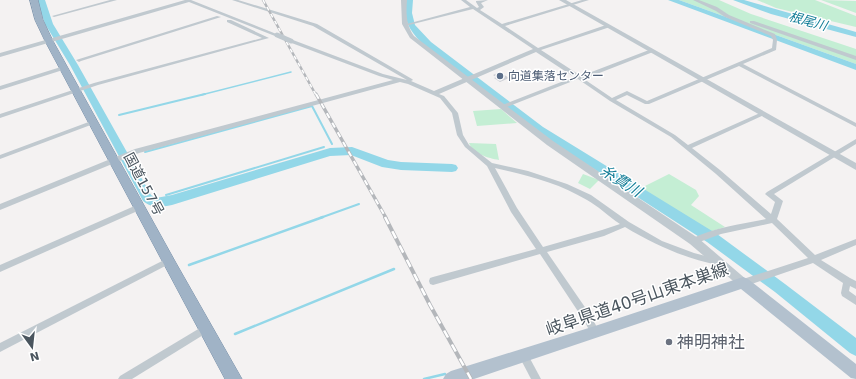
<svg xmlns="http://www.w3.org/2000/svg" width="856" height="379" viewBox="0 0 856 379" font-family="'DejaVu Sans','Noto Sans JP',sans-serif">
<rect width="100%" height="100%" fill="#f4f2f2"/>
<g fill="#c4eed4">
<polygon points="679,0 719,0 751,14 856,49 856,64"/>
<polygon points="757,0 815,0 856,16 856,27 776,8"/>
<polygon points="821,0 856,1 856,13"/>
<polygon points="501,109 517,123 477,126 473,111"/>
<path d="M469 143 496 144 499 160C488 158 473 154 469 143Z"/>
<polygon points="583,174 599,180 590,189 578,183"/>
<polygon points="669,174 696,190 699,196 691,205 725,227 709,232 639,189"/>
</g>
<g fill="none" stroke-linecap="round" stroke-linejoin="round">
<polyline stroke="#93d7e8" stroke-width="1.5" points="201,95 291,72"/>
<g stroke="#93d7e8" stroke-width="2">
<polyline points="119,115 205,94"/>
<polyline points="145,152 312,106 332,144"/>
<polyline points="166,195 324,147"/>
<polyline points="320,218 359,204"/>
</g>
<g stroke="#93d7e8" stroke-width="2.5">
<polyline points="189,265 323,217"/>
<polyline points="235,334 394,269"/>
<polyline points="424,379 445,374"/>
</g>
<g fill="#93d7e8" fill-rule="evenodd">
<path d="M37 0H45L53 24 78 65 151 195 156 198 172 195 330 148 352 147 388 160 401 162 452 164 456 165 458 168 456 171 452 172 401 170 382 167 351 155 330 156 172 205C160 207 153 209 143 201L70 65 45 24Z"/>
<path d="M405 0H413L412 13 415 25 431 42 543 127 717 234 785 284 856 338V356L850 353 775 292 707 242 535 131 425 46C411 33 402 20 405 0Z"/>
<polygon points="668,0 679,0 856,64 856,70"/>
<polygon points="733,0 744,0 856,32 856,37 771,14"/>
</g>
</g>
<polygon fill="#ccced4" points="500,72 509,78 500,82 494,78 496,77 493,75"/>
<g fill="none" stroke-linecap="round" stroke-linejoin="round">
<defs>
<polygon id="trunk" points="30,0 38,0 43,20 53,41 176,263 242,379 225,379 45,41 35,20"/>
</defs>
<use href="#trunk" stroke="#7890a9" stroke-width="1"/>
<g fill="#c0c9cf" fill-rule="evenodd">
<polygon points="110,0 117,0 54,17 52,16"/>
<polygon points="185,0 191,0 279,35 275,36 189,2 0,57 0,53"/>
<path d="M232 0H238L317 24 412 79 413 80 411 81 434 91 533 49 473 9 405 26 403 25 470 7 461 0H466L477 8 479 7 476 2V1L488 0 481 3 484 7 480 10 502 24 582 0H589L505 26 538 48 606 25H610V27L541 50 581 76 649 50H653V52L584 79 612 98 627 91 647 101 772 48 773 40 771 36 725 17 716 11 693 0H699L717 7 729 15 775 34 777 40 776 50 743 64 856 123V127L739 66 649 104H645L627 95 616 100 675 135 688 145 760 113H764V115L692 148 720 170 771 214 775 202 765 194 767 192 856 139V144L774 194 783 201 777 219 815 255 856 239V245L821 260 850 278 856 281V289L850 286 849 291 856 296V305L842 296 841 293 843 283 813 263 743 287 740 286 739 283 740 280 808 258 772 223 721 234 694 244 691 243 690 241 691 239C715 227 741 224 766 219L716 174 671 137 610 101 578 79 504 108H500V106L574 77 536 52 439 94 444 96 458 113 463 135 469 145 492 163 528 171 567 184 591 195 629 222 662 241 694 253 721 260 722 262 721 264 718 265C684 258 655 245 625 227L604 236 547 252 591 316 600 333 598 336 595 337 592 336 585 322 540 254 433 285 430 284 429 281 430 278 433 277 536 249 511 212 487 166 465 147 457 135 452 113 440 98 408 84 400 82 139 153 0 210V204L135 149 393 80 379 76 289 42V40H293L383 74 407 80 313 26ZM495 168C527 175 559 183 587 200 598 206 608 216 620 224L602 230 543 247 517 208Z"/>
<polygon points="217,16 221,17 81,61 79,62 76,60"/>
<polygon points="227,20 231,20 269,38 98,85 0,118 0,114 94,83 262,38 227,22"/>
<polygon points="750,21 754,21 856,56 856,60 750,23"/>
<polygon points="64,66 67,68 66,69 0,90 0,86"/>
<polygon points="94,120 96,121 97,122 96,123 0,159 0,155"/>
<polygon points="139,204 142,205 143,207 142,209 0,272 0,265"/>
<polygon points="168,258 171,259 172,261 171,263 0,352 0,343"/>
<polygon points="205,325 208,326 209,329 208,332 132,379 118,379 120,376"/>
<polygon points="524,351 527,353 541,379 531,379 519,356 521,353"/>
</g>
<g fill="#c0c9cf" fill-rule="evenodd">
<path d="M401 0H407C406 13 406 25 414 36L553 141 698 238 747 280 748 283 747 286 743 288 739 286 690 244 547 145 410 38 402 24Z"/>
<polygon points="559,0 566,0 856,163 856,170"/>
</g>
<polygon fill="#b3c1ce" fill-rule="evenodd" points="743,277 748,279 856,364 856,379 851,378 741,289 474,379 443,379 446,374 451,371 595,326"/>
<use href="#trunk" fill="#a0b3c6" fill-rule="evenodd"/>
<defs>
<polyline id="rail-far2" points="263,0 316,95"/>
<polyline id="rail-far1" points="316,94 386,218"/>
<polyline id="rail" points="385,217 430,305 471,379"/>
</defs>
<use href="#rail-far2" stroke="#b4b7bb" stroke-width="2.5"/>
<use href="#rail-far1" stroke="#b4b7bb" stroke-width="3.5"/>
<use href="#rail" stroke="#b4b7bb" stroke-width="4"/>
<use href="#rail-far2" stroke="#fff" stroke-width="1.5" stroke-dasharray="4" stroke-linecap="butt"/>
<use href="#rail-far1" stroke="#fff" stroke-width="2" stroke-dasharray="5.5" stroke-linecap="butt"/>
<use href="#rail" stroke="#fff" stroke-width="2.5" stroke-dasharray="8" stroke-linecap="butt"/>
<polyline stroke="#c0c9cf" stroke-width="5" points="277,35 291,41"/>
</g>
<circle fill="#5c6f8a" stroke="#fff" stroke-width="1.5" cx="500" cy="76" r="4"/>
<circle fill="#6b7280" stroke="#fff" stroke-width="1.5" cx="669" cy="342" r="4"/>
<g text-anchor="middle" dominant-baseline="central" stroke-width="3" stroke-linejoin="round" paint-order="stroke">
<g font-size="12" fill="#4e5e75" stroke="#fff" text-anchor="start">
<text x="508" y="76">向道集落センター</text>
</g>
<g font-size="13" font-style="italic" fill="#147e98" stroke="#fff">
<text transform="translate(808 21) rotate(16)">根尾川</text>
</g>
<g font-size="14" fill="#4a555e" stroke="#fff">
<text transform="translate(144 184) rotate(62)">国道157号</text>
</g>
<g font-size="15" font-style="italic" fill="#147e98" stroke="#fff">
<text transform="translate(621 181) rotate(32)">糸貫川</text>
</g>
<g font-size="17" fill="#4a555e" stroke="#fff">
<text transform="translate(637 299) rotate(-19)">岐阜県道40号山東本巣線</text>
</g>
<g font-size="17" fill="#5b616d" stroke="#fff" text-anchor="start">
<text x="677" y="342">神明神社</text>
</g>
</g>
<g transform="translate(32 347) rotate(165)" stroke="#ffffff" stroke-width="3" paint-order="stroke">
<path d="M0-3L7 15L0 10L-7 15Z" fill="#4a555e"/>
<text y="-6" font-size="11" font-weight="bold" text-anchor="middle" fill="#4a555e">N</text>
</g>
</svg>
